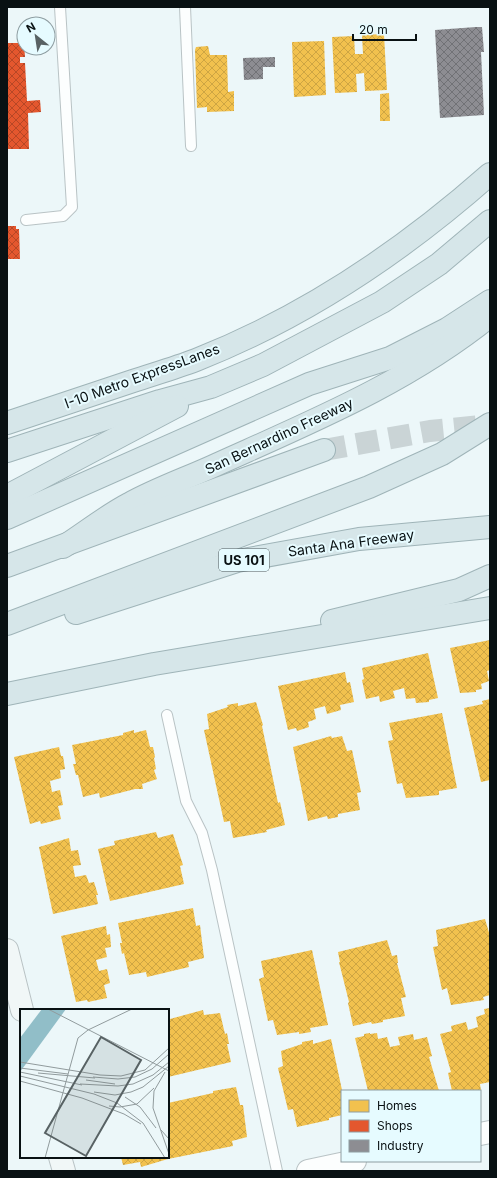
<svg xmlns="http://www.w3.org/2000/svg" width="497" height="1178" font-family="Inter,sans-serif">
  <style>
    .homes { fill: url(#homes-cross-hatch) }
    .shops { fill: url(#shops-cross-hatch) }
    .industry { fill: url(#industry-cross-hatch) }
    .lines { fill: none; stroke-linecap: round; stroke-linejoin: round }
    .motorway-tunnel { stroke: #cad4d6; stroke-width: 22; stroke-dasharray: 22 11; stroke-linecap: butt }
    .service-casing { stroke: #b9c3c5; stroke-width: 12 }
    .tertiary-casing { stroke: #b9c3c5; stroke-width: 24 }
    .secondary-casing { stroke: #b9c3c5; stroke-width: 24 }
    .motorway-casing { stroke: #9fb4b8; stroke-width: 24 }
    .service { stroke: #fcfefe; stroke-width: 10 }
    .tertiary { stroke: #fcfefe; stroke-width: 22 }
    .secondary { stroke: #f1f7f7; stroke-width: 22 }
    .motorway { stroke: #d6e6e9; stroke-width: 22 }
    .labels { text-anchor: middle; stroke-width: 4; stroke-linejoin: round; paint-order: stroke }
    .shield { fill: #e6fbff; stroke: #4b575a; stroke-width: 1 }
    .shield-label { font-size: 13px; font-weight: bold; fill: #091113 }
    .street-label { font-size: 14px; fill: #091113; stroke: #e6fbff }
    .inset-road { fill: none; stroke: #919b9d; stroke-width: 1 }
    .view { fill: #586264; fill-opacity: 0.15; stroke: #586264; stroke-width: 2 }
    .inset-edge { fill: none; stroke: #091113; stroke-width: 2 }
  </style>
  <defs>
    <pattern id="homes-cross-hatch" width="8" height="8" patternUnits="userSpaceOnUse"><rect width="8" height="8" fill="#f2c14e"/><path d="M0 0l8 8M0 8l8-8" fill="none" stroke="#cea543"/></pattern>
    <pattern id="shops-cross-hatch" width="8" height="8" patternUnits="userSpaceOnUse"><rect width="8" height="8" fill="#e4572e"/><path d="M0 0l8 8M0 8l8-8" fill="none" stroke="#b74726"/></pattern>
    <pattern id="industry-cross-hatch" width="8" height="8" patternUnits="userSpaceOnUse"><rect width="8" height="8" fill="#8d8d92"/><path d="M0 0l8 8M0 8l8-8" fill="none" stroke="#717276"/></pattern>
  </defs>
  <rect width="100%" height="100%" fill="#ecf7f9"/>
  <g class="homes">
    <path d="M384,34L387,90L365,91L364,73L356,74L357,92L335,93L332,37L354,36L355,54H363L362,35Z"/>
    <path d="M324,41L326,95L294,97L292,42Z"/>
    <path d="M208,46L210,55H227L228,92L234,91V111L207,112V107L197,108L195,50L196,47Z"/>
    <path d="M389,93L390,121H380V94Z"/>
    <path d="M490,640V670L487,671L489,681L481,684L482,689L476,690V692L460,693L450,648Z"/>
    <path d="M428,653L438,698L429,700V702L416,703L415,698L406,699L404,688L393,691L395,698L380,702L379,696L366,699L362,680L364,679L362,668Z"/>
    <path d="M345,672L347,683L350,682L354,702L340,705L341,710L327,714L325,706L314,709L316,719L308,722L309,727L297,731L296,728L288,730L278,686Z"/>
    <path d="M490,699V780L481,782L464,708L483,704L482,701Z"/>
    <path d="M256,702L263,725L262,726L278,803L280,802L285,825L266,830L267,832L233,838L230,821L224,822L204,730L209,729L207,714L228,707L227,705L238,703V706Z"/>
    <path d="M442,713L457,788L439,791V795L406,798L402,783L397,784L388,741L393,740L389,723Z"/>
    <path d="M134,730V733L146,730L150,747H153L155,757L154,758L156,769L154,770L157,779L142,784L143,789H135L100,798L99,793L83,797L78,775H76L73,764H76L72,745L123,735V733Z"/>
    <path d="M331,736L332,738L342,736L347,751L352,750L361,792L357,793L360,810L338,814V817L328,819L327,816L308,821L293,747Z"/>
    <path d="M59,747L61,756H63L65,769L60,770L61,778L50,781L52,792L60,790L63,805L58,806L61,819L41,824L40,821L30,824L14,757Z"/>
    <path d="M156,832L158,838L173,834L183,865L180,866L184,884L110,901L98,849L115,845L114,841Z"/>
    <path d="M69,838L71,851L78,850L81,865L73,866L75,877L86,875L89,883L94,882L98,895H96L98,904L53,914L39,847Z"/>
    <path d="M193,908L196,926L200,925L204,958L188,962L189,967L147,977L146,972L129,975L124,953L122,954L120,943H122L118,923Z"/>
    <path d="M485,919L490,936V995L483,997L484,1000L451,1005L447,988L442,990L433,947L438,946L436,930Z"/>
    <path d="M106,926L107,935L110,934L111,947L105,948L107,957L96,960L99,971L107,969L110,983L104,985L107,998L88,1002L87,1000L76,1002L61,936Z"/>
    <path d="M387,940L392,956L397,955L398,963H397L406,997L401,998L405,1016L383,1020V1022L372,1024L371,1022L353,1026L348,1003L349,1002L339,962H340L338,952Z"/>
    <path d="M312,950L328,1025L310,1028L311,1032L299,1034V1032L277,1035L273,1020L268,1021L259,979L264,977L261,961Z"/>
    <path d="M490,1008V1082L480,1084L481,1091H465V1090L452,1091L448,1073L451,1072L440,1034L452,1031L451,1026L466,1022L468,1030L478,1027L476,1017L485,1014L484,1009Z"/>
    <path d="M203,1010L204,1015L220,1013L225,1034L227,1033L229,1044H227L231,1062L168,1077V1017H170V1019Z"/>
    <path d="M370,1033V1034L377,1033L378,1039L387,1037L390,1047L400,1045L398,1037L413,1034L414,1040L427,1037L432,1056L429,1057L439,1091H368L355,1038L364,1036V1034Z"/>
    <path d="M331,1039L342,1090V1115L329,1118V1120L297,1127L293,1109L288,1110L278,1068L283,1066L281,1051L302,1044V1042L313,1040V1044Z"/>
    <path d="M236,1087L240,1105H243L247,1137L232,1141L233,1146L168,1159L141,1167L140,1162L123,1165L121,1157H168V1103L213,1093V1091Z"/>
  </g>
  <g class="shops">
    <path d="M7,43H24L25,57H20V63H25L27,101L40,100L41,112L28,113L29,149H7Z"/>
    <path d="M7,226H16V229H19L20,259H7Z"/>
  </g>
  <g class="industry">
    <path d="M476,27H482L484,52H481L484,115L440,118L435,30Z"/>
    <path d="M275,57V67H263V79L244,80L243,58Z"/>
  </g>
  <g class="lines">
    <path class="motorway-tunnel" d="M324,450L430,431L490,425"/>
    <g class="service-casing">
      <g id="service">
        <path d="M185,7L191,146"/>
        <path d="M26,220L63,216L72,207L60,7"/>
        <path d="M167,715L186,801L202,833L212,870L277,1171"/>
      </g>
    </g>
    <g class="tertiary-casing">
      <g id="tertiary">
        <path d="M480,1134L490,1132"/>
        <path d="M308,1171L355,1161"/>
      </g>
    </g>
    <g class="secondary-casing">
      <g id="secondary">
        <path d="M7,950L22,1010"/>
        <path d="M60,1157L64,1171"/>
      </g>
    </g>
    <g class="motorway-casing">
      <g id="motorway">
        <path d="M7,423C49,409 91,395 133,381C154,374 175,368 196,360C305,317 403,251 490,174"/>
        <path d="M7,451L160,401L211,387L263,365L382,302L439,264L490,221"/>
        <path d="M7,496L177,406"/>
        <path d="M7,518L309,384L390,358L447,329L490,301"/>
        <path d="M63,547C85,533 106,516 129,504C154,490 182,480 209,468C306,424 406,384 490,316"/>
        <path d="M7,566L324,450"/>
        <path d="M76,613L237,561L359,539L490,527"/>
        <path d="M332,621L459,590L490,576"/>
        <path d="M7,624L369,487L442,454L490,424"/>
        <path d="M7,694L154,664L490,608"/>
      </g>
    </g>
    <use href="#service" class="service"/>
    <use href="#tertiary" class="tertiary"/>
    <use href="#secondary" class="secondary"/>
    <use href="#motorway" class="motorway"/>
  </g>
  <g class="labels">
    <rect class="shield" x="219" y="549" width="50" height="22" rx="3"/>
    <g class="shield-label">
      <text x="244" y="565">US 101</text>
    </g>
    <g class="street-label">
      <text transform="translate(142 376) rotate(-20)" y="5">I-10 Metro ExpressLanes</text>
      <text transform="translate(279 436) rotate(-25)" y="5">San Bernardino Freeway</text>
      <text transform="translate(351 543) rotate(-8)" y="5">Santa Ana Freeway</text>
    </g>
  </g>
  <g transform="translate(20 1009)">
    <rect width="149" height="149" fill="#ecf7f9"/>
    <path d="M22,0H46L0,63V29Z" fill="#91bec8"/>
    <path class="inset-road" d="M28,0L149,62M0,53L80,66L101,67L125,61L149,39M0,59L48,65M0,63L62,76M145,63L134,82L133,99L149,145M18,64L75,69M0,67L74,85L97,94L123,114L145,149M73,68L98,70L115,68L132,60L149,45M66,71L95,75M0,72L62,89L104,105L121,115M60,75L98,77L113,75L133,66L149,53M74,83L95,86L111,83L123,78L149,57M105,88L120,98L136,119M89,97L100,98L117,95L134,79M141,121L149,130M25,149L58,29L68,21L112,0"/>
    <path class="view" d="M81,28L121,51L66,147L25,124Z"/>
    <rect width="149" height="149" class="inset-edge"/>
  </g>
  <rect width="497" height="1178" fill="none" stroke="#091113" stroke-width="16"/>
  <rect x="341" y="1090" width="140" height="72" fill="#e6fbff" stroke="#8e9da1"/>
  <rect x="349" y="1100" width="20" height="12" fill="#f2c14e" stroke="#8e9da1"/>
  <text x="377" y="1110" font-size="12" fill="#091113">Homes</text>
  <rect x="349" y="1120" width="20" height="12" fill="#e4572e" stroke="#8e9da1"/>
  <text x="377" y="1130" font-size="12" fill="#091113">Shops</text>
  <rect x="349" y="1140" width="20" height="12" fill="#8d8d92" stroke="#8e9da1"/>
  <text x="377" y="1150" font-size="12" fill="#091113">Industry</text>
  <g transform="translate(36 36) rotate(330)"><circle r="19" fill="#e6fbff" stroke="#8e9da1"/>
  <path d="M0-3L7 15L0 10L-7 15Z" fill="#586264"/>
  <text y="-6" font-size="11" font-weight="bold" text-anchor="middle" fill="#091113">N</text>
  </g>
  <path d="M353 34v6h63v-6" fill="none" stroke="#091113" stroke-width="2"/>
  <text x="359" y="34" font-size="12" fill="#091113" stroke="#e6fbff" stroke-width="3" paint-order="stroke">20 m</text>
</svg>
